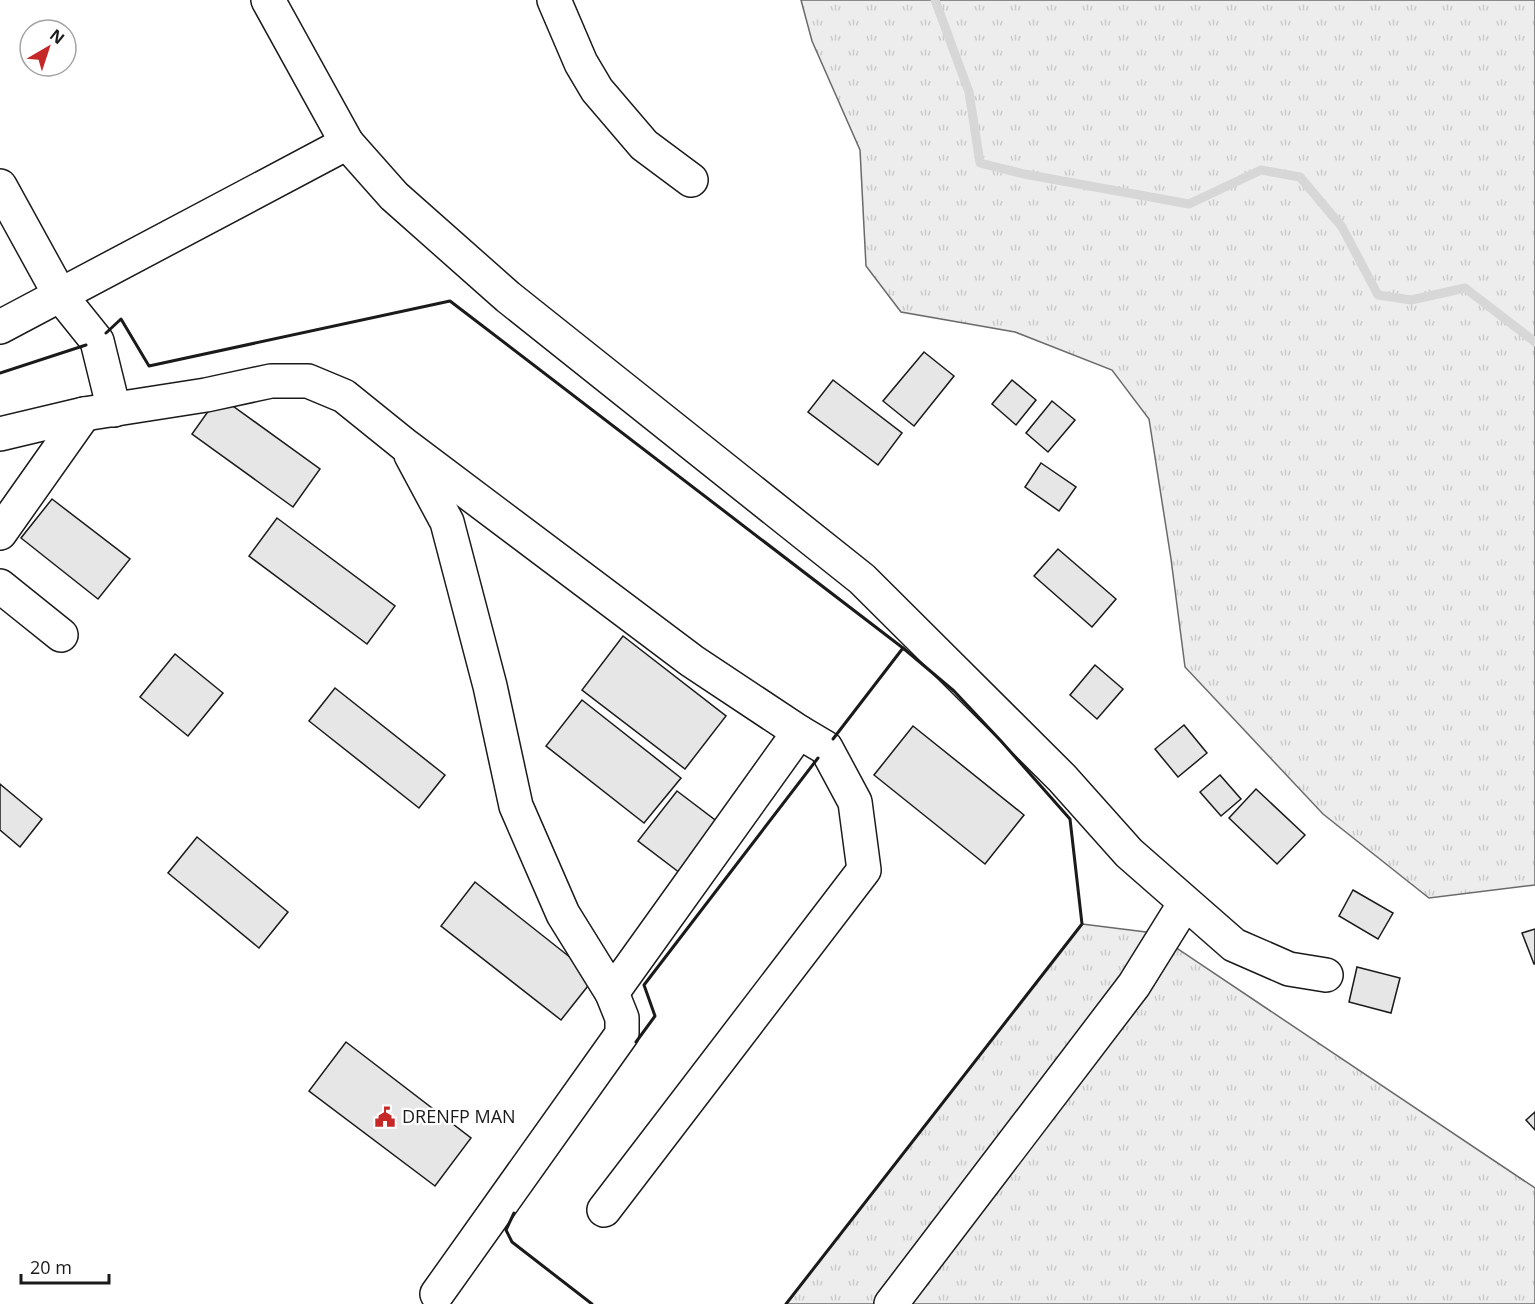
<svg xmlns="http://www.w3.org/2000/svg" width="1535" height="1304" font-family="'Open Sans',sans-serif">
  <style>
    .grass { fill: url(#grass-tufts); stroke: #6a6a6a; stroke-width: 1.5 }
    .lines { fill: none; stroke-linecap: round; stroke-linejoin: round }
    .stream { stroke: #d7d7d7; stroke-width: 9 }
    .building { fill: #e6e6e6; stroke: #1a1a1a; stroke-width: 1.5 }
    .minor-casing { stroke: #1a1a1a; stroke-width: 36 }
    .minor { stroke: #fff; stroke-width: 33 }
    .wall { stroke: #1a1a1a; stroke-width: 3 }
    .labels { text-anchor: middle; stroke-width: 4.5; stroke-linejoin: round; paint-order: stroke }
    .poi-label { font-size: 18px; fill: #1a1a1a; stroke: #fff; text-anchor: start }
  </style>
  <defs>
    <pattern id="grass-tufts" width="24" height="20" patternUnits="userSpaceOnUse" patternTransform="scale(1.5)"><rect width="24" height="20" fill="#ededed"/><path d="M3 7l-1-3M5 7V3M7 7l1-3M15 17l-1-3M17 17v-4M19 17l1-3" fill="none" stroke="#cbcbcb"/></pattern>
  </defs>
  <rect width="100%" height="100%" fill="#fff"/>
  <g class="grass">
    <path d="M801,0H1535V885L1429,898L1323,814L1185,667L1171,559L1149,419L1112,370L1015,332L901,312L866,266L860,150L812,41Z"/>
    <path d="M1082,924L1154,933L1535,1188V1304H786Z"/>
  </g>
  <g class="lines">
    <path class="stream" d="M935,0L969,92L980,163L1024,174L1189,204L1261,170L1300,177L1342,227L1378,295L1411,300L1465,288L1535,342"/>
  </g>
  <g class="building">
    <path d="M924,352L954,376L914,426L883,401Z"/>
    <path d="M833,380L902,433L878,465L808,412Z"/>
    <path d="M1012,380L1036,400L1016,425L992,404Z"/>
    <path d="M219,396L320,469L293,507L192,434Z"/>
    <path d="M1052,401L1075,420L1048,452L1026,433Z"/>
    <path d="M1041,463L1076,487L1059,511L1025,487Z"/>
    <path d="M52,499L130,559L98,599L21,538Z"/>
    <path d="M277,518L395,606L367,644L249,556Z"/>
    <path d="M1058,549L1116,599L1092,627L1034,576Z"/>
    <path d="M623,636L726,716L685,769L582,690Z"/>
    <path d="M175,654L223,693L188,736L140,697Z"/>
    <path d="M1095,665L1123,689L1097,719L1070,695Z"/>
    <path d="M335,688L445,775L419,808L309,721Z"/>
    <path d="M582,700L681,778L644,823L546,746Z"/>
    <path d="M1184,725L1207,753L1178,777L1155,749Z"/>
    <path d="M913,726L1024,815L985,864L874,775Z"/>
    <path d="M1220,775L1241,799L1221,816L1200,792Z"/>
    <path d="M0,784L42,819L20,847L0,830Z"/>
    <path d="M1256,789L1305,835L1277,864L1229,818Z"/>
    <path d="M677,791L723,826L684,876L638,841Z"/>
    <path d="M197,837L288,912L259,948L168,873Z"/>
    <path d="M475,882L595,977L561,1020L441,926Z"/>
    <path d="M1353,890L1393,913L1378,939L1339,916Z"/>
    <path d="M1535,929V964H1534L1522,933Z"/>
    <path d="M1357,967L1400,978L1391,1013L1349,1002Z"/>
    <path d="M346,1042L471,1138L435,1186L309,1091Z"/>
    <path d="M1535,1112V1130L1526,1120Z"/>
  </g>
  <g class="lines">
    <g class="minor-casing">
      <g id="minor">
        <path d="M268,0L347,143L394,196L508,297L862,579L1062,778L1129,853L1234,945L1289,969L1326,975"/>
        <path d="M554,0L581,63L597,90L644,145L691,180"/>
        <path d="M0,186L60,295L97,341L114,410"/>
        <path d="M0,327L347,143"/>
        <path d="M0,434L84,414L206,395L271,381H308L344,396L406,446L692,661L799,732L826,748L855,802L864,870L604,1210"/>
        <path d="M411,455L447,522L490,686L516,806L563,914L612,993L622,1018V1034L437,1294"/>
        <path d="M0,533L84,414"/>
        <path d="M0,586L61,635"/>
        <path d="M612,993L799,732"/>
        <path d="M891,1304L1134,985L1185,903"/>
      </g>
    </g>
    <use href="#minor" class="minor"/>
    <g class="wall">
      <path d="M106,333L121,319L149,366L450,301L903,648L954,691L1001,741L1070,819L1082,924L786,1304"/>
      <path d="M0,373L86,345"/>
      <path d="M833,739L903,648L904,649"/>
      <path d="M636,1042L655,1016L644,985L818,758"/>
      <path d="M514,1213L506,1230L512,1242L592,1304"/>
    </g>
  </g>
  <defs>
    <g id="civic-bare" transform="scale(1.62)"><path d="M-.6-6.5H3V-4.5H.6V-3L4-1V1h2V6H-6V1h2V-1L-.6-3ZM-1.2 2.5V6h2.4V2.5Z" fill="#c62828" stroke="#fff" stroke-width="2.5" paint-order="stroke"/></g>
  </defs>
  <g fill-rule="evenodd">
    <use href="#civic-bare" x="385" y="1117"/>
  </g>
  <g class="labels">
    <g class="poi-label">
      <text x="402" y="1123">DRENFP MAN</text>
    </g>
  </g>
  <g transform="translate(48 48) rotate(39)"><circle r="28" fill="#ffffff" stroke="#a3a3a3" stroke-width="1.5"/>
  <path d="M0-4.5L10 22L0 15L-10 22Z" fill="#c62828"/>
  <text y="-9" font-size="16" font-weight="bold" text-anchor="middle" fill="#1a1a1a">N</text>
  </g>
  <path d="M21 1274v9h88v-9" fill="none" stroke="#1a1a1a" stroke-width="3"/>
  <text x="30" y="1274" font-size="18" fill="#1a1a1a" stroke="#ffffff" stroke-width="4.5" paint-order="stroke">20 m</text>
</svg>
